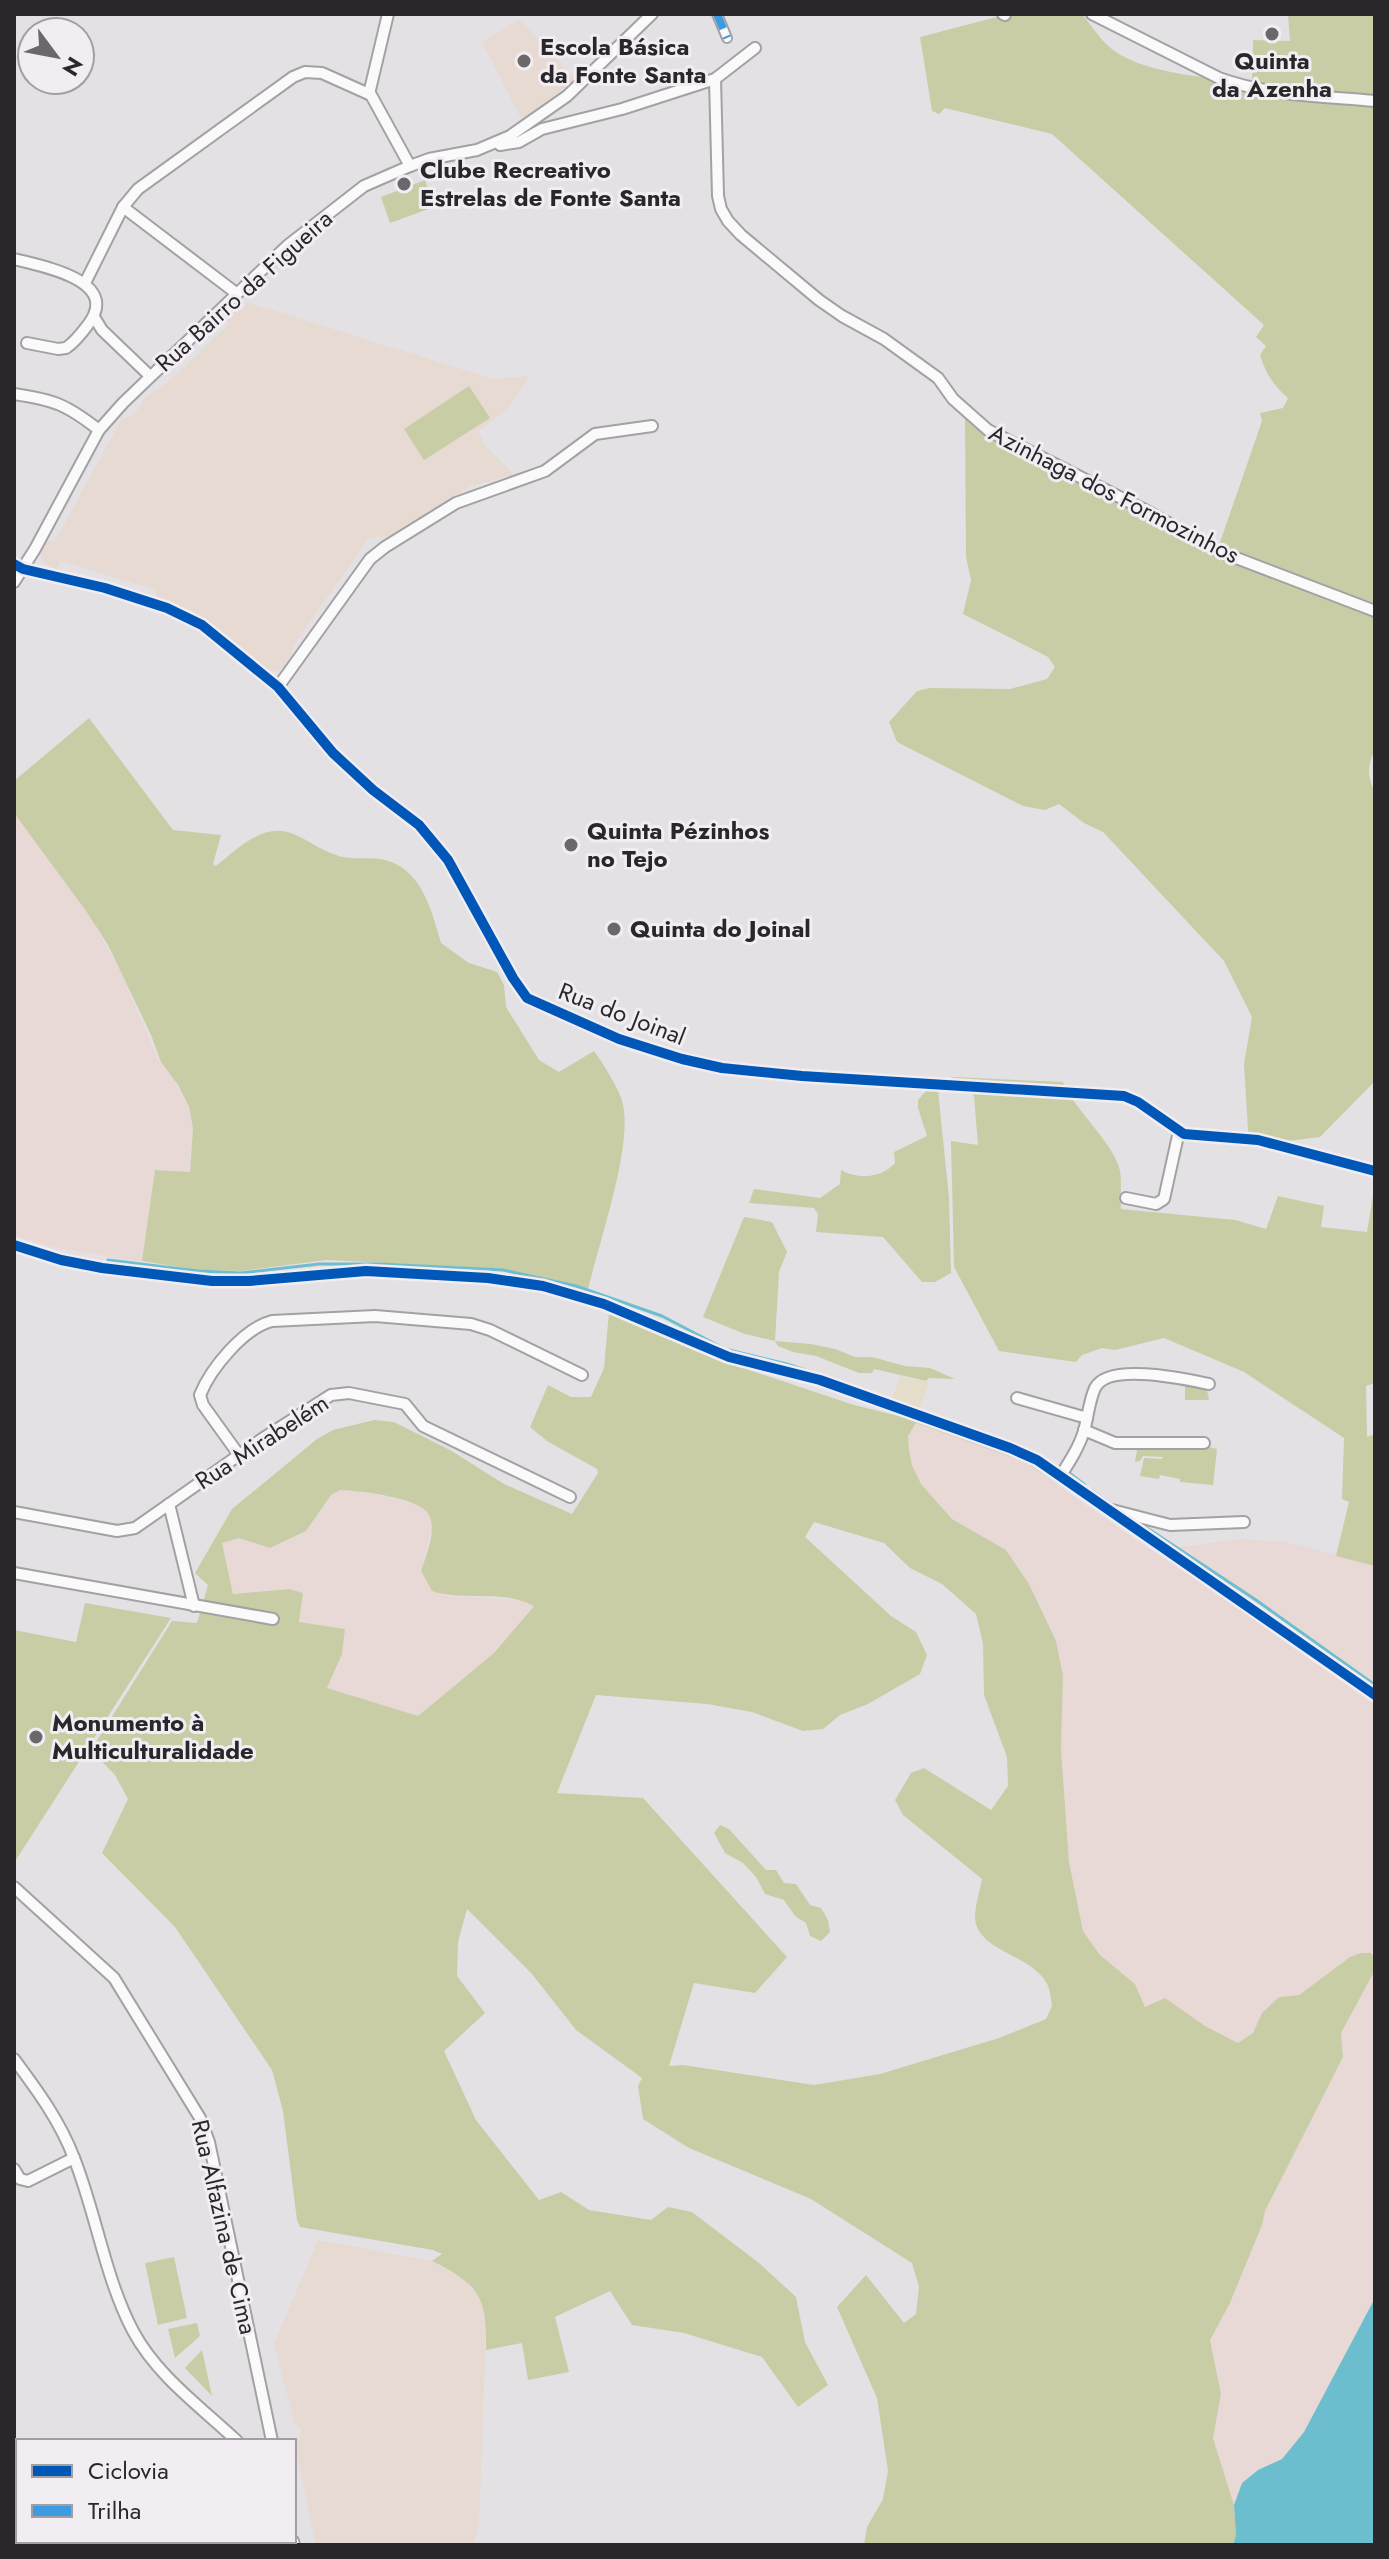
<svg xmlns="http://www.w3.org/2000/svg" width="1389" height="2559" font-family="Jost,sans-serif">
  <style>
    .industrial { fill: #e8d9d7 }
    .education { fill: #e6dad2 }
    .green { fill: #c8cda6; fill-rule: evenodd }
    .sand { fill: #e3ddca }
    .water { fill: #6cbece }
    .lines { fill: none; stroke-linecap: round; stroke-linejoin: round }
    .stream { stroke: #6cbece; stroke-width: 3 }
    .pedestrian-casing { stroke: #a3a1a3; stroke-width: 12 }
    .minor-casing { stroke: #a3a1a3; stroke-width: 14 }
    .pedestrian { stroke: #fbfafb; stroke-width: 8 }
    .minor { stroke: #fbfafb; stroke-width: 10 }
    .quiet { stroke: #3d9ce1; stroke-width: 8; stroke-dasharray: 16 8; stroke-linecap: butt }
    .cycleway-casing { stroke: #f2edf3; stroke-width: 15 }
    .cycleway { stroke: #0057b8; stroke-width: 10 }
    .poi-dot { fill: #6a686a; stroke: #f2edf3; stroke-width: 3 }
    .labels { text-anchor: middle; stroke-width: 6; stroke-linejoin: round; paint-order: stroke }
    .poi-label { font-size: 24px; font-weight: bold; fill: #292729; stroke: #f2edf3; text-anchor: start }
    .street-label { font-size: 24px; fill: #292729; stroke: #f2edf3 }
  </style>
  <rect width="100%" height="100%" fill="#e4e1e4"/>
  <g class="industrial">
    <path d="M14,813L90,917L120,970L157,1057L174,1080L192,1115L193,1128L189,1174L159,1171L141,1262L50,1247L14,1235Z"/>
    <path d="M916,1423L1025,1462L1140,1543L1252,1616L1375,1702V1958L1371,1953H1362L1350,1957L1298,1995L1279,1997L1262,2013L1253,2033L1238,2043L1205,2026L1145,2007L1135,1984L1100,1955L1083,1931L1069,1862L1061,1749L1063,1675L1056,1641L1029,1584L1006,1550L952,1519L921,1484L912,1465L909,1450L908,1436Z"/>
    <path d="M340,1490L376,1494L422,1506L430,1516L432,1527L421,1571L432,1591L447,1596L522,1600L534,1605L494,1653L418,1717L327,1688L342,1654L345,1629L299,1622L303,1593L289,1589L233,1594L222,1543L239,1538L271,1548L306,1531L331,1495Z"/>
    <path d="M1240,1539L1286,1542L1375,1565V1686L1291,1625L1182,1554L1181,1547Z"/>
    <path d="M1375,1970V2298L1304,2432L1282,2459L1258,2470L1242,2483L1234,2505L1213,2438L1221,2394L1210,2340L1230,2303L1262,2225L1265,2211L1343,2057L1341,2033Z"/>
  </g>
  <g class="education">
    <path d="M520,19L575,80L522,120L482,42Z"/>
    <path d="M247,302L493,379L530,376L508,408L478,432L483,438L481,441L514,475L471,486L392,536L369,538L293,646L291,659L283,668L273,671L262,667L192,611L160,601L153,589L60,561L57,570L42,561L40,553L45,542L55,541L121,420L135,414L146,396L163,387L229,324L224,318L234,308L243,310Z"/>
    <path d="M318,2240L431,2261L462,2277L483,2301L486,2330L479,2527L473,2545H316L295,2446L302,2430L295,2424L274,2344Z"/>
  </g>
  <g class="green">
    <path d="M1008,14H1082C1092,26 1103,44 1116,52C1149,74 1212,79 1252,81L1253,40L1290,41L1288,14H1375V750C1367,765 1367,777 1375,792V1081L1320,1137L1249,1146L1244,1064L1252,1017L1224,961L1103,832L1084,823L1059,804L1045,810L1023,806L897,742L889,722L917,691L929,688L1010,689L1047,679L1055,667L1048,657L963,614L971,580L966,557L965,420L971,418L1217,551L1262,421L1260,413L1283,408L1288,398C1273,385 1266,374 1260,355L1266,346L1256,337L1264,325L1052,134L945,108L939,114L932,111L920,37Z"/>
    <path d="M425,180L434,207L390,223L381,197Z"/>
    <path d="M469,386L490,418L424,460L404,429Z"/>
    <path d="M89,718L173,830L221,835L213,864L216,866C237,849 262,823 291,833C307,839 320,850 336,855C351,861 369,856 385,860C422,869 432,912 441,943L469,963L497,972L504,985L506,1007L539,1060L559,1072L594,1051C602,1062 621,1091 623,1105C633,1151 595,1252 585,1303L529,1275L504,1269L327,1260L241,1271L197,1270L142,1261L155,1170L190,1172L193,1128L189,1107L178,1085L161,1062L151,1035L108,945L86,911L14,813V781Z"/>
    <path d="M952,1077L1063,1082C1075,1111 1115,1144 1120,1171C1122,1183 1120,1197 1121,1209L1235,1220L1266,1229L1278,1196L1324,1206L1321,1227L1367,1232L1375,1184V1383L1366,1386L1367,1437L1375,1434V1566L1336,1556L1349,1502L1342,1499L1344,1438L1244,1372L1164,1338L1115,1350L1102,1348L1082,1355L1076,1362L999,1351L954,1267L951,1141L978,1145L974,1096Z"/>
    <path d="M928,1089L938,1090L949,1198L951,1273L935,1282H922L883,1237L816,1232L818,1214L814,1208L749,1203L754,1189L820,1198L840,1184L841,1170C858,1180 882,1178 895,1163L894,1152L927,1136L918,1108V1100Z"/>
    <path d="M744,1217L772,1222L787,1252L779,1272L775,1341L811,1344L835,1349L855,1357H872L905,1366L930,1368L955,1379L929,1378L926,1381L874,1369L872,1373H859L816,1356L793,1352L778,1346L775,1341L745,1334L703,1317Z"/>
    <path d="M609,1312L713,1358L854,1405L919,1421L1026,1461L1066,1486L1064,1488L1025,1462L916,1423L908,1436L909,1450L912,1465L921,1484L952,1519L1006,1550L1029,1584L1056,1641L1063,1675L1061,1749L1069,1862L1083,1931L1100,1955L1135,1984L1145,2007L1165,1998L1205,2026L1238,2043L1253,2033L1262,2013L1279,1997L1299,1995L1350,1957L1361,1953H1371L1375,1958V1970L1341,2033L1343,2057L1265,2211L1262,2225L1230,2303L1210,2340L1221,2394L1213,2438L1234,2505L1236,2535L1233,2545H864L867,2527L883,2499L888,2471L877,2398L837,2307L866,2275L904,2323L916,2314L919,2287L912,2263L811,2199L689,2148L643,2119L638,2086L642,2078L576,2030L532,1974L467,1909L458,1942L457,1976L485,2013L444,2051L476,2120L539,2200L561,2192L589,2210L651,2220L668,2207L692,2212L759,2263L796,2297L805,2342L828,2385L798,2407L762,2357L684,2333L632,2325L610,2291L555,2317L569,2372L528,2380L522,2343L486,2350C487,2297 480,2285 432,2261L442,2254L433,2250L300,2227L297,2220L283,2111L272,2070L175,1927L102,1853L128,1799L115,1775L91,1750L172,1621L197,1623L208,1585L195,1573L232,1509L317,1439L333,1430L374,1420L394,1422L450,1450L504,1484L572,1514L598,1473L597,1469L547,1441L530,1427L548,1385L571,1397H591L604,1368ZM340,1490C359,1491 420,1497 429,1515C437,1531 426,1555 421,1571L432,1591C464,1602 505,1589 534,1606L494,1653L418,1716L327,1688L342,1654L345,1629L299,1622L303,1593L289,1589L233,1594L222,1543L239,1538L270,1548L306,1531L331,1495ZM814,1522L884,1543L910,1568L942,1584L976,1614L983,1644L984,1695L1007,1757L1008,1786L991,1810L924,1768L911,1773L895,1800L903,1815L982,1879C980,1891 975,1905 975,1917C976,1951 1030,1954 1046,1982C1050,1988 1051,1999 1052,2006L1046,2019L999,2038L880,2074L814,2085L683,2065L669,2066L694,1983L755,1993L787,1957L643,1798L557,1793L596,1695L707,1704L752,1712L803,1731L823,1729L840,1715L868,1704L920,1674L927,1655L916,1632L891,1616L805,1537Z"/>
    <path d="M1185,1383L1207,1390L1209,1400H1185Z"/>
    <path d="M1138,1445L1204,1446L1217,1449L1213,1485L1180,1482V1479L1160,1475L1159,1479L1140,1476L1144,1458L1162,1459L1163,1457L1143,1456L1140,1461L1135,1462Z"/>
    <path d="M85,1603L171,1618L14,1863V1630L76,1642Z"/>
    <path d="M720,1825L729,1829L766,1870H776L784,1883L796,1884L810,1905L821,1908L828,1920L830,1932L821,1941L810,1936L806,1923L795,1916L784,1900L765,1894L756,1877L743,1863L725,1853L714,1833Z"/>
    <path d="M174,2257L187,2318L158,2325L145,2263Z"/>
    <path d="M197,2323L200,2336L175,2358L168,2329Z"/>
    <path d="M202,2350L212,2396L185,2368Z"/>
    <path d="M14,2527L18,2529V2541H87L94,2545H14Z"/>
  </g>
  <path class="sand" d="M900,1377L929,1382L920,1408L892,1398Z"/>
  <path class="water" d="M1375,2298V2545H1233L1236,2535L1234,2505L1242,2483L1258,2470L1282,2459L1304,2432Z"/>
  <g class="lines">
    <g class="stream">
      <path d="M108,1260L198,1271L241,1273L319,1264H380L503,1270L576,1286L662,1316L725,1349L787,1364L820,1375"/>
      <path d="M831,1379L919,1410"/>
      <path d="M1068,1472L1085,1485"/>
      <path d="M1091,1490L1112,1505"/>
      <path d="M1135,1520L1256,1600L1375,1685"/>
    </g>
    <g class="pedestrian-casing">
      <path id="pedestrian" d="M717,14L727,38"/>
    </g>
    <g class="minor-casing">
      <g id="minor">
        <path d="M1003,14L1005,15"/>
        <path d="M1092,14L1219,78C1269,96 1322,96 1375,101"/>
        <path d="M715,79L718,196L721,209L728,221L741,235L819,300L842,316L884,339L938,378L953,399L988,430L1147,511L1218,551L1375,611"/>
        <path d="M369,94L388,14"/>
        <path d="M500,145L519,142L542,129L622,109L715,79L755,48"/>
        <path d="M123,207L236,293"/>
        <path d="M14,259C45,267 123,281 87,326C81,334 75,342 66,348L58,349L27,343"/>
        <path d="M85,283L123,207L138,189L293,77L305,72L322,73L371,95L410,166"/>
        <path d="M94,317L102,330L150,376"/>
        <path d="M14,394C55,400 67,405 99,430"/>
        <path d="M14,564L23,569L105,588L167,608L202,625L278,687L333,753L373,790L419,825L448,860L513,978L527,998L619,1039L682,1059L722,1068L802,1076L1124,1096L1138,1102L1184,1134L1258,1140L1375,1171"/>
        <path d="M14,582L35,549L99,430L123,403L287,246L364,186L410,166L429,159L477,150L510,136L567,96L652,14"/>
        <path d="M278,687L370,559L385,547L456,503L545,471L595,434L652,426"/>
        <path d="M1126,1198L1156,1204L1164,1199L1179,1131"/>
        <path d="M14,1245L61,1260L102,1268L212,1281H249L366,1271L488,1278L543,1286L604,1304L729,1357L820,1380L1010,1448L1037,1460L1375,1695"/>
        <path d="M1017,1398L1087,1418"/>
        <path d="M1084,1430L1115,1443H1204"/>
        <path d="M239,1455L203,1405L200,1395C211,1368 244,1328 272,1321L375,1316L471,1324L490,1330L582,1375"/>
        <path d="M1061,1475C1070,1461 1079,1447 1084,1431C1088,1417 1089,1401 1095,1388C1108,1362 1185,1379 1209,1384"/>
        <path d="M169,1504L194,1606"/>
        <path d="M1112,1510L1170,1525L1244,1522"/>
        <path d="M14,1512L117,1531L135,1528L262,1439L331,1395L349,1393L405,1404L423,1426L570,1497"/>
        <path d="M14,1573L273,1619"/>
        <path d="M14,1887L114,1978L200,2118L209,2142L272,2441"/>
        <path d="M14,2059C37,2090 60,2121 74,2158C96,2213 105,2278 133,2331C157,2376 201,2407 237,2441"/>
        <path d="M14,2169L20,2179L28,2181L74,2158"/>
        <path d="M14,2510L18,2513"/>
        <path d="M109,2541L113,2545"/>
        <path d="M293,2541L294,2545"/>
      </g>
    </g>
    <use href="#pedestrian" class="pedestrian"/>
    <use href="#minor" class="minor"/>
    <path class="quiet" d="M717,14L727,38"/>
    <g class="cycleway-casing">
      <g id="cycleway">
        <path d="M14,564L23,569L105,588L167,608L202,625L278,687L333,753L373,790L419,825L448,860L513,978L527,998L619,1039L682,1059L722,1068L802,1076L1124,1096L1138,1102L1184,1134L1258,1140L1375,1171"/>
        <path d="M14,1245L61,1260L102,1268L212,1281H249L366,1271L488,1278L543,1286L604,1304L729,1357L820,1380L1010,1448L1037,1460L1375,1695"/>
      </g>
    </g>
    <use href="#cycleway" class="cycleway"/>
  </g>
  <g class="poi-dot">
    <circle cx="1272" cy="34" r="8"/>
    <circle cx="524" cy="61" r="8"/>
    <circle cx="404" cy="184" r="8"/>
    <circle cx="571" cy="845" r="8"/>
    <circle cx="614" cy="929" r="8"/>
    <circle cx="36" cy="1737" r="8"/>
  </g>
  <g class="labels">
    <g class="poi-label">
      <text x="540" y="55">Escola Básica<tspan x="540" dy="28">da Fonte Santa</tspan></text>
      <text x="1272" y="69" text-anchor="middle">Quinta<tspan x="1272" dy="28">da Azenha</tspan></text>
      <text x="420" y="178">Clube Recreativo<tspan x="420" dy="28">Estrelas de Fonte Santa</tspan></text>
      <text x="587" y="839">Quinta Pézinhos<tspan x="587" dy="28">no Tejo</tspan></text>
      <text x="630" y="937">Quinta do Joinal</text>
      <text x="52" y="1731">Monumento à<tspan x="52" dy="28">Multiculturalidade</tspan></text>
    </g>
    <g class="street-label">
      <text transform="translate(244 291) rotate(-42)" y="8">Rua Bairro da Figueira</text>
      <text transform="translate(1114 494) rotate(27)" y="8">Azinhaga dos Formozinhos</text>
      <text transform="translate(622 1014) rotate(21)" y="8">Rua do Joinal</text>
      <text transform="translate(262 1442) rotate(-33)" y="8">Rua Mirabelém</text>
      <text transform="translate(224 2227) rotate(77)" y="8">Rua Alfazina de Cima</text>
    </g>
  </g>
  <rect width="1389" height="2559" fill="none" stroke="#292729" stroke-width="32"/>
  <rect x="16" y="2439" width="280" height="104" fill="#f2edf3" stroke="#a29ea2" stroke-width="2"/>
  <rect x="32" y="2465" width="40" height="12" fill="#0057b8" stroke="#a29ea2" stroke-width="2"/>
  <text x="88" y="2479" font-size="24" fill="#292729">Ciclovia</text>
  <rect x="32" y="2505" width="40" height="12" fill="#3d9ce1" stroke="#a29ea2" stroke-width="2"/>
  <text x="88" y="2519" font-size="24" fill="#292729">Trilha</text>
  <g transform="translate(56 56) rotate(122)"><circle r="38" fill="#f2edf3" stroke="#a29ea2" stroke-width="2"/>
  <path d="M0-6L14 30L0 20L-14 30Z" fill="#6a686a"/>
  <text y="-12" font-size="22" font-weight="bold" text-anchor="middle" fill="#292729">N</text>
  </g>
</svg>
